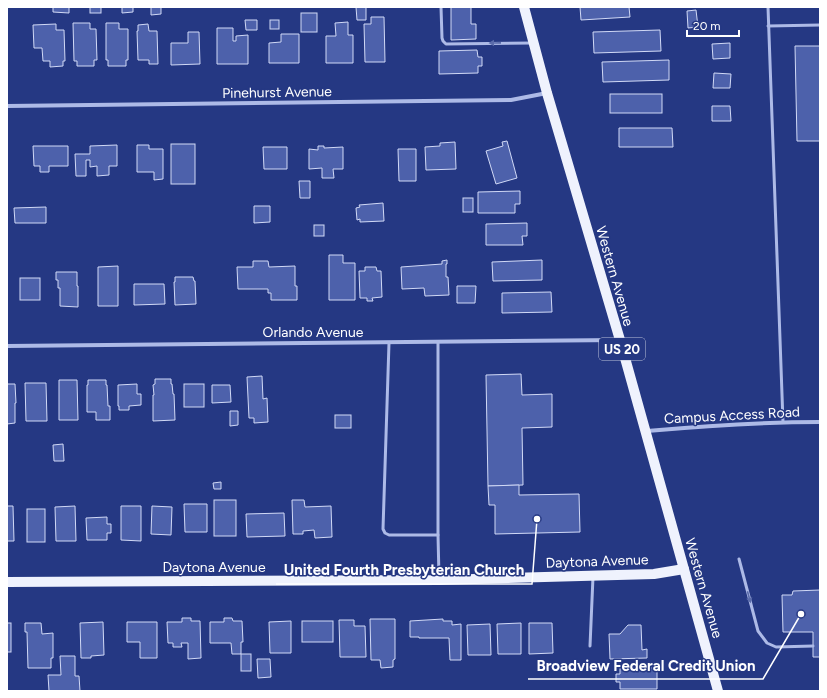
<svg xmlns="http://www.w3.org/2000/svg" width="827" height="698" font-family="Figtree,sans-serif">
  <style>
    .building { fill: #4d61ab; stroke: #d1d9f6 }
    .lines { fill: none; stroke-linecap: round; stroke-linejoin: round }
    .lane { stroke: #adbae7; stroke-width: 3 }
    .street { stroke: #adbae7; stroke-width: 4 }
    .primary { stroke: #eff2fd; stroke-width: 10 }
    .oneway { fill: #5b6cab }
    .labels { text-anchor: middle; stroke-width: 3; stroke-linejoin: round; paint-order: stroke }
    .shield { fill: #253883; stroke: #bec3da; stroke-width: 1 }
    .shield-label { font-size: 13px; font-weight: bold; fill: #fff }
    .street-label { font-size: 14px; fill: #fff; stroke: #253883 }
    .leader { fill: none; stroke: #fff; stroke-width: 1.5 }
    .callout-dot { fill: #fff; stroke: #253883; stroke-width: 1.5 }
    .callout-label { font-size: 15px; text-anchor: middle; font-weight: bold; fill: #fff; stroke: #253883; stroke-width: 3; stroke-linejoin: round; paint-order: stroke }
  </style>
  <rect width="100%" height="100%" fill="#253883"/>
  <g class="building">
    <path d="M53,7H69V13L53,12Z"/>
    <rect x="90" y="7" width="11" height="6"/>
    <path d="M122,7H133V12L122,13Z"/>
    <path d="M151,7H161V14L151,15Z"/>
    <path d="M356,7H366V20H357Z"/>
    <path d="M451,7H471V24H476V39L451,40Z"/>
    <path d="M580,7H629L630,17L581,20Z"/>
    <path d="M696,10L698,27L688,28L687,11Z"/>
    <rect x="301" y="13" width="16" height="19"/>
    <path d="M371,17H384L385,62H365L364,24H371Z"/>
    <path d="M245,20H257V30H246Z"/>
    <rect x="270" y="20" width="9" height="9"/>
    <path d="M348,22V35H353V63H326V36H336L335,23Z"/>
    <path d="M73,23H90V29H96L97,60H94V66H77V61H74Z"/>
    <path d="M106,23H119V29H128V60H126V66H108V60H106Z"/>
    <path d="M56,24V30H64L65,61H63V66L50,67V61H43L42,48H34L33,25Z"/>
    <path d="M148,24L149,31H157L158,64H149V60H138L137,31H138V25Z"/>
    <path d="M217,28H233V41H236V36L248,35V64H217Z"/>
    <path d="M660,30L661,51L594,53L593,32Z"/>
    <path d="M188,32H199L200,64L171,65V43H188Z"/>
    <path d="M281,34H299V63H269V43L281,42Z"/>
    <path d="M730,43V58L713,59L712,44Z"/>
    <path d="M795,46H820V141H797Z"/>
    <path d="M477,50L478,57H482V66H478V73L439,74V51Z"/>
    <path d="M669,60V80L603,82L602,62Z"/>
    <path d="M714,73L731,74L730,88H713Z"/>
    <rect x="610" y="94" width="52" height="19"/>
    <path d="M712,106H730L731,121H712Z"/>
    <path d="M619,128H672L673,147H619Z"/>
    <path d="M507,141L517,178L496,184L486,151L503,146L502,142Z"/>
    <path d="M455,142L456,169L426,170L425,147L440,146V143Z"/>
    <rect x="171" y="144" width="24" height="40"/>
    <path d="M117,145V166H109V175L97,176V166L90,167V160H86V176H76L75,154H90V146Z"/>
    <path d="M137,145H149V149H163V179L154,180V172H137Z"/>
    <path d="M33,146H68V166H49V172H40V166H34Z"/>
    <path d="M318,146H324V148L343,147V169H333L334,178H322V168L309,169V149L318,150Z"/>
    <path d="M263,147H287V169H264Z"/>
    <path d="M398,149H416V181H399Z"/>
    <path d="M299,181H310V198H300Z"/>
    <path d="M520,191V204H515V213H478V192Z"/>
    <rect x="463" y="198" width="10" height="14"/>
    <path d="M383,203L384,221L360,222V219L357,220L356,208L360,207L359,205Z"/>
    <path d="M254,206H270V222L254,223Z"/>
    <path d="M46,207V223H15L14,208Z"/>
    <path d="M527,223V236H522L523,245H486V224Z"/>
    <rect x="314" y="225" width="10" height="11"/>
    <path d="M329,255H343V263H355V300H329Z"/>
    <path d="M447,260V264H446V277H448L449,295L425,296L424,288L402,289L401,267L442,264V261Z"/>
    <path d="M542,260V280L493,281L492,262Z"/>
    <path d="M253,261H268L269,267L295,266V286H297V300H271V293H268V289H238L237,267H253Z"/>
    <path d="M118,266V306H98V267Z"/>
    <path d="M365,267H376L377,271H381L382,297L372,298L373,301H367V298H360L359,271H365Z"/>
    <path d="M56,272H77V286H78V307L60,306V288H58V280H56Z"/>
    <path d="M175,277H193L194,281H195L196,304L175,305L174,282H175Z"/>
    <rect x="20" y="278" width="20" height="22"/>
    <path d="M134,284H164L165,304L134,305Z"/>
    <path d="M457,286H476L475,303H457Z"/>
    <path d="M551,292L552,312L502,313V293Z"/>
    <path d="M521,374L522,395L552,394V427L522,428L523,485L488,486L486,375Z"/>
    <path d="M262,376L263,399L267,398L268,422L254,423V418H249L247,377Z"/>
    <path d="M155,379H171V384H172L173,394H174L175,420L153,421V395H154L153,385L155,384Z"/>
    <path d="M59,380H77L78,420H59Z"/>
    <path d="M88,380H106V385H107L108,406H110V420H96V412H87V385H88Z"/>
    <path d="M25,383H46L47,421H26Z"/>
    <path d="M7,384H15L16,403H15V423L7,424Z"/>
    <path d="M137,384V394H141V405L129,406V410H119V406H118V385Z"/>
    <rect x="184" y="384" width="20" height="23"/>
    <path d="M212,385H230L231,402L212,403Z"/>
    <path d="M230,411H238V425L230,426Z"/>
    <rect x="335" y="415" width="16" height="13"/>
    <path d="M63,444L64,461H54L53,445Z"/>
    <path d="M221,482V489H214L213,483Z"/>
    <path d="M519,485V495L579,494L580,532L495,534V505H489L488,486Z"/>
    <rect x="214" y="500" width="22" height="36"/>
    <path d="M292,500H304L305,507L331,506L332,537L315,538L314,530L303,531V534H293Z"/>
    <path d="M184,504H207V532H185Z"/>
    <path d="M7,506H13L14,541H7Z"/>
    <path d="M75,506L76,541H56L55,507Z"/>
    <path d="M121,506H141V541L121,540Z"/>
    <path d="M152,506L172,507L171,535L151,534Z"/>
    <rect x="27" y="509" width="18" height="33"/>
    <path d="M284,513L285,536L247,537L246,514Z"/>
    <path d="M107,517V524H111V533H107V540H87L86,518Z"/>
    <path d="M820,590V657H813V632H783L782,595H792L793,591Z"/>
    <path d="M182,618H191V621H200L201,658L188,659V643H181L182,647H173V643H168L167,622H182Z"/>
    <path d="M224,618H232L233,621H242L243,642H241V654H232L231,643H210V622H224Z"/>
    <path d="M370,619H395V659L393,660V667L381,668L380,660H371Z"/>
    <path d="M443,619V621H452V625L461,624V660H450L449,638H419V637H410V621Z"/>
    <path d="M339,620H354V626H365L366,657H340Z"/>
    <path d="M291,621V653H270L269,622Z"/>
    <rect x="302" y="621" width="31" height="21"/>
    <path d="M103,622L104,655L91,656V658H81L80,623Z"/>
    <path d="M127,622H157V658H140V642H127Z"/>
    <rect x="7" y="623" width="4" height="29"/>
    <path d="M25,623H41L42,634L53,633V658H51V668H28L27,632H25Z"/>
    <path d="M521,623V654H498L497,624Z"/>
    <path d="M529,623H552L553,653L529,654Z"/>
    <path d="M490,624L491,655H468L467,625Z"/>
    <path d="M628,625H641L642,650L647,649V658L610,659L609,634H620Z"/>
    <rect x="241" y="654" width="10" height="17"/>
    <path d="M60,656H75V676H79L80,691H49L48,675H61Z"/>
    <path d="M257,659H270L271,677L258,678Z"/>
    <path d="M620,668H657V689H620V682H616V674H620Z"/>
  </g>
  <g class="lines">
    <g class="lane">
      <path d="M441,7L442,38L443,41L446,44L532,43"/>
      <path d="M768,7L783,422"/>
      <path d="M768,26L820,25"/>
      <path d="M389,343L383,529L385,533L389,535H438V342"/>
      <path d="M438,535L439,577"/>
      <path d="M739,559L758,631L767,643L776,647L813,646"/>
      <path d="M590,646L593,577"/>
    </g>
    <g class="street">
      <path d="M7,106L511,100L547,93"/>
      <path d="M7,346L619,340"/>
      <path d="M647,431C704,426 762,422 820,422"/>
    </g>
    <g class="primary">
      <path d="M524,7L547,93L620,340L718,691"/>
      <path d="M7,582L439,580L654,574L684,569"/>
    </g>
  </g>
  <defs><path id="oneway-solid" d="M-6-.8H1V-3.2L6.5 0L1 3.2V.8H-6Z"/></defs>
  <g class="oneway">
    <use href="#oneway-solid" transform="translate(495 43) rotate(179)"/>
    <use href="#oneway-solid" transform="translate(749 597) rotate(75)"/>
  </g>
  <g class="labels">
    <rect class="shield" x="599" y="338" width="46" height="22" rx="3"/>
    <g class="shield-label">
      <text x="622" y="354">US 20</text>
    </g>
    <g class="street-label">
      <text transform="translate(277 92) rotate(-1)" y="5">Pinehurst Avenue</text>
      <text transform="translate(615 276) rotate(74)" y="5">Western Avenue</text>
      <text x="313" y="337">Orlando Avenue</text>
      <text transform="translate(732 415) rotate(-3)" y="5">Campus Access Road</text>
      <text transform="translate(597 561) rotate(-2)" y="5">Daytona Avenue</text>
      <text x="214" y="572">Daytona Avenue</text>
      <text transform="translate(704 588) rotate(74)" y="5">Western Avenue</text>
    </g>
  </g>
  <path class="leader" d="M537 519L532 584H276M801 614L763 679H528"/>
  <g class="callout-dot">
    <circle cx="537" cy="519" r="4"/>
    <circle cx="801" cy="614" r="4"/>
  </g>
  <g class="callout-label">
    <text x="404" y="575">United Fourth Presbyterian Church</text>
    <text x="646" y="671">Broadview Federal Credit Union</text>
  </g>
  <rect width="827" height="698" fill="none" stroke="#ffffff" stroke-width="16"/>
  <path d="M687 30v6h52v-6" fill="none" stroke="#ffffff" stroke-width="2"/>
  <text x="693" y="30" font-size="12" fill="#ffffff" stroke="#253883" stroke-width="3" paint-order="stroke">20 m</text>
</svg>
